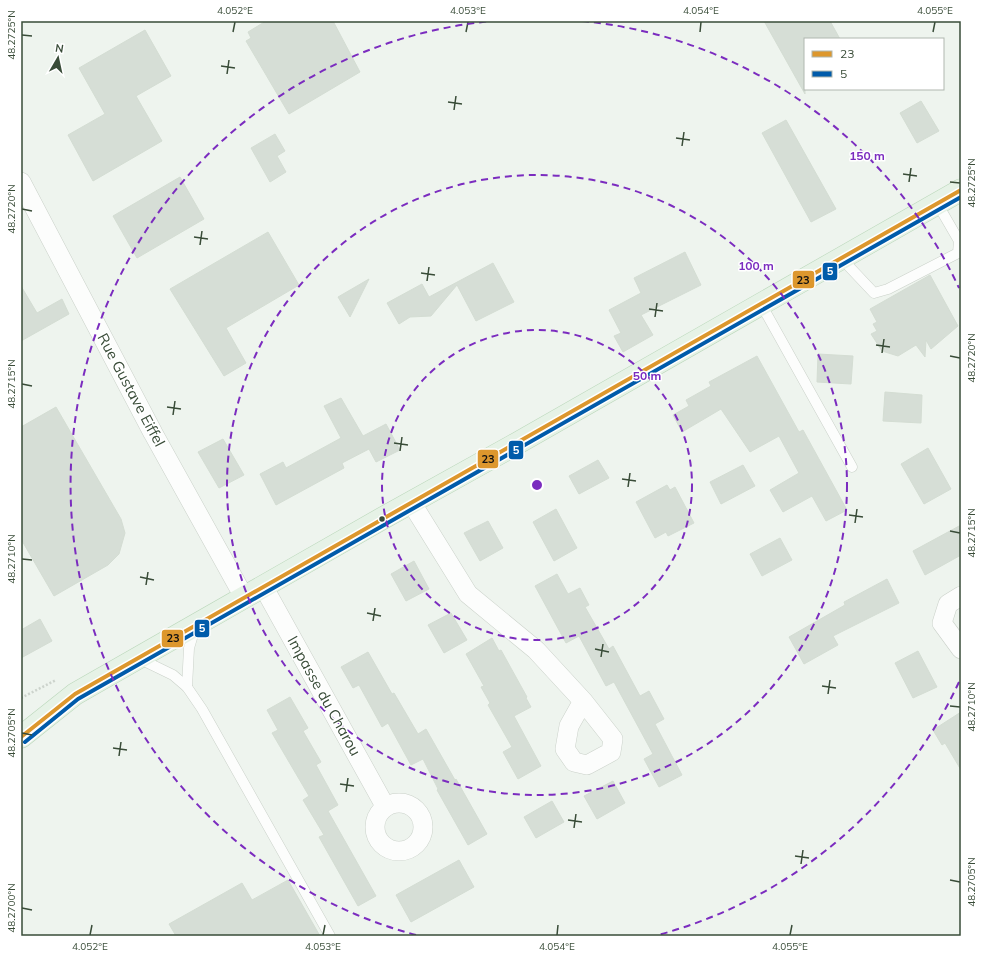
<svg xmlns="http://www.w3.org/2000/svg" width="982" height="957" font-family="Mulish,sans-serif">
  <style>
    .building { fill: #d6ded6; stroke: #d4ddd3 }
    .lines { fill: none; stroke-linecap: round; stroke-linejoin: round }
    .lane-casing { stroke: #cad1c9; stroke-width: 11 }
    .street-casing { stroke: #cad1c9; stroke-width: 20 }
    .primary-casing { stroke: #bad7ba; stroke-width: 23 }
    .path { stroke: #ccd3cc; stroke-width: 2.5; stroke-dasharray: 2 2; stroke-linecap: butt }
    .lane { stroke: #fcfdfc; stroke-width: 10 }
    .street { stroke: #fcfdfc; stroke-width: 19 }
    .primary { stroke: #e6f2e6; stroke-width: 22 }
    .bus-1-casing { stroke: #fff; stroke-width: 7 }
    .bus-2-casing { stroke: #fff; stroke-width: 7 }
    .bus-1 { stroke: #dd972d; stroke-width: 4 }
    .bus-2 { stroke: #005baa; stroke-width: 4 }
    .ticks { fill: none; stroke: #394c38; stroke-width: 1.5 }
    .ring { fill: none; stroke: #7b2cbf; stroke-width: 2; stroke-dasharray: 7 5 }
    .bus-dot { fill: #394c38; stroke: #fff; stroke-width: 1.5 }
    .labels { text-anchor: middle; stroke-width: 3; stroke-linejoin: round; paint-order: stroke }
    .street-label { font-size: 15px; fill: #394c38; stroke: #fff }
    .centre { fill: #7b2cbf; stroke: #fff; stroke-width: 2 }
    .ring-label { font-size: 12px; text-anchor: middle; font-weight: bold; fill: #7b2cbf; stroke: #fff; stroke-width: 3; stroke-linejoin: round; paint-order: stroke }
    .line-badge { stroke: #fff; stroke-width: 1.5 }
    .badge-label { font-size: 11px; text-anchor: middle; font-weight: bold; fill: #fff }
    .pale-badge-label { font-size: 11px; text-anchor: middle; font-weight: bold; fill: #111 }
    .neatline { fill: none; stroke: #394c38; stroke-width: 1.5 }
    .ticks-label { font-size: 10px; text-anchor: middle; fill: #394c38 }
  </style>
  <rect width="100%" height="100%" fill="#eef4ee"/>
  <g class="building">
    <path d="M266,21H333L360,72L289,114L246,41L251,38L248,32Z"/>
    <path d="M764,21H830L840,39H805V94Z"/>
    <path d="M145,30L171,76L136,96L162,141L93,181L68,135L105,114L79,68Z"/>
    <path d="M921,101L939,131L917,143L900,113Z"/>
    <path d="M786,120L836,209L811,222L762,133Z"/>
    <path d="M275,134L285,151L277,156L286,172L270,182L251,148Z"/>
    <path d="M180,177L204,219L137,258L113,216Z"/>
    <path d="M268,232L299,285L226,328L246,363L224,376L170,289Z"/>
    <path d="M685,252L701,285L641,315L653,335L623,352L614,336L621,333L609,310L641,293L634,278Z"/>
    <path d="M493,263L514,302L476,321L457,285L431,316L410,317L399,324L387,303L422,284L429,297Z"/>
    <path d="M930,275L958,326L931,349L926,340L925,357L916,345L898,356L882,351L871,334L877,331L873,324L877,322L870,309Z"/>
    <path d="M369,279L350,317L338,297Z"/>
    <path d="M21,286L37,313L62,299L69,314L21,341Z"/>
    <path d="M818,354L853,356L851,384L817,382Z"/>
    <path d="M757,356L799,432L803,430L847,510L826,521L812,496L783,512L770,490L799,473L779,436L750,452L721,409L682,432L673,415L689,406L686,400L711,386L709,382Z"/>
    <path d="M885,392L922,395L921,423L883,421Z"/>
    <path d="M341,398L363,436L386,424L400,450L376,462L369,449L342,463L344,468L276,505L260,474L283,462L286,468L341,438L324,406Z"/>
    <path d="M56,407L121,519L125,533L119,554L108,565L54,596L21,539V427Z"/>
    <path d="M223,439L244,475L219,488L198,452Z"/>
    <path d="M928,448L951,489L924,504L901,464Z"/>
    <path d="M598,460L609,478L579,494L569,476Z"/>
    <path d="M743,465L755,486L721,504L710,482Z"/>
    <path d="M667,485L670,490L675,487L694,523L668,536L666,532L655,538L636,502Z"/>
    <path d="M556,509L577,548L554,561L533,522Z"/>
    <path d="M488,521L503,548L480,561L464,533Z"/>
    <path d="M961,525V555L925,575L913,551Z"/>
    <path d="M780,538L792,560L762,576L750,554Z"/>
    <path d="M414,561L429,589L406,601L391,574Z"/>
    <path d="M557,574L568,594L580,588L589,605L585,607L609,649L613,646L640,696L649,691L664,719L655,724L682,775L659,787L644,759L653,754L614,682L606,686L579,636L566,643L535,586Z"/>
    <path d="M887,579L899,603L833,636L838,645L804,664L789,637L845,605L844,602Z"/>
    <path d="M451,613L467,640L444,653L428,625Z"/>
    <path d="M40,619L52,641L21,658V630Z"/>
    <path d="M492,638L499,651L501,650L527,697L526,698L531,707L514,716L541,766L518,779L503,752L512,747L488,705L490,703L481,687L484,686L466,654Z"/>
    <path d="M918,651L937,687L913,698L895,663Z"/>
    <path d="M368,652L392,694L394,693L418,734L426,729L455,780L456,779L487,834L468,845L437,790L438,789L423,759L411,765L388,723L382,727L359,685L353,688L341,667Z"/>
    <path d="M290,697L308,728L303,731L321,762L316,765L338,805L328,811L376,896L358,906L319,837L324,835L303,800L309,796L272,733L278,730L267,710Z"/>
    <path d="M961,712V770L945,743L942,745L933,730Z"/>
    <path d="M613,781L625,803L597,819L584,796Z"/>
    <path d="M552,801L564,822L536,838L524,817Z"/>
    <path d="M459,860L474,887L411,922L396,895Z"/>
    <path d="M288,880L320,936H176L169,924L242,883L252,900Z"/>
  </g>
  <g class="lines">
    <g class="lane-casing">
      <g id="lane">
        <path d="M841,258L874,293L888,289L958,253L959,241L937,203"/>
        <path d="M761,304L852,467"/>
        <path d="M138,658L173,675L187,687L202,709L330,936"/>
        <path d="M187,687L189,648L195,628"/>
      </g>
    </g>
    <g class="street-casing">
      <g id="street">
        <path d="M21,182L153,433L244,597"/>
        <path d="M411,502L468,594L536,650L583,701L613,739L611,752L587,765L574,762L565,749L569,726L583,701"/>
        <path d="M263,586L385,806"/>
        <path d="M961,596L948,604L942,623L961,649"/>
        <circle cx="399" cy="827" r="24"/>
      </g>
    </g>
    <g class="primary-casing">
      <path id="primary" d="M21,737L75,694L383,518L516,444L961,190"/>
    </g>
    <path class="path" d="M21,698L56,680"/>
    <use href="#lane" class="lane"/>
    <use href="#street" class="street"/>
    <use href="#primary" class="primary"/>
    <g class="bus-1-casing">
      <path id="bus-1" d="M21,737L75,694L961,190"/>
    </g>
    <g class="bus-2-casing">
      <path id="bus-2" d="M25,742L78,699L961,197"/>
    </g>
    <use href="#bus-1" class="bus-1"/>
    <use href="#bus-2" class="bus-2"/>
  </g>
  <path class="ticks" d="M233,32L235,22M466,32L468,22M700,32L701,22M933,32L935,22M22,35L32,36M221,66L235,68M227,74L229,60M448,102L462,104M454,110L456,96M676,138L690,140M682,146L684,132M903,174L917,176M909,182L911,168M950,182L960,183M22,209L32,211M194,237L208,239M200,245L202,231M421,273L435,275M427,281L429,267M649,309L663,311M655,317L657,303M876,345L890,347M882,353L884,339M950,356L960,358M22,384L32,386M167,407L181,409M173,415L175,401M394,443L408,445M400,451L402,437M622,479L636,481M628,487L630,473M849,515L863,517M855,523L857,509M950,531L960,533M22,559L32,560M140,577L154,580M146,585L148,572M367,613L381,616M373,621L375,608M595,649L609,652M601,657L603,644M822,686L836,688M828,694L830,680M950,706L960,707M22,733L32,735M113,748L127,750M119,756L121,742M340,784L354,786M346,792L348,778M568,820L582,822M574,828L576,814M795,856L809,858M801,864L803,850M950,880L960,882M22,908L32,910M90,935L92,925M323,935L325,925M557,935L558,925M790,935L792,925"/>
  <g class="ring">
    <circle cx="537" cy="485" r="155"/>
    <circle cx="537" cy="485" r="310"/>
    <path d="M959 682A466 466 0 0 1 658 935M416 935A466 466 0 0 1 492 21M582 21A466 466 0 0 1 959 288"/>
  </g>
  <circle class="bus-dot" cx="382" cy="519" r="3.5"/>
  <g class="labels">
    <g class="street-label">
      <text transform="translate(131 390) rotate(62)" y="5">Rue Gustave Eiffel</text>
      <text transform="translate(324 696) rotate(61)" y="5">Impasse du Charou</text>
    </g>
  </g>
  <circle cx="537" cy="485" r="6" class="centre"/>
  <g class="ring-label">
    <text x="867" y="160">150 m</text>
    <text x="756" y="270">100 m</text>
    <text x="647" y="380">50 m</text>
  </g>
  <g class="line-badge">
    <rect x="822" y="262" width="16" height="19" rx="4" fill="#005baa"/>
    <rect x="792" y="270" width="23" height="19" rx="4" fill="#dd972d"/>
    <rect x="508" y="440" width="16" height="20" rx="4" fill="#005baa"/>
    <rect x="477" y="449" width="22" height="20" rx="4" fill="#dd972d"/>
    <rect x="194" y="619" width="16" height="19" rx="4" fill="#005baa"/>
    <rect x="161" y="629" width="23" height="19" rx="4" fill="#dd972d"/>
  </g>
  <g class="badge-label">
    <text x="830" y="275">5</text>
    <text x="516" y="454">5</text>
    <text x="202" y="632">5</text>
  </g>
  <g class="pale-badge-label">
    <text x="803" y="284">23</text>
    <text x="488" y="463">23</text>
    <text x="173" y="642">23</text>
  </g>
  <rect width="982" height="957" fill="none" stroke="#ffffff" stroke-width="44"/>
  <rect x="804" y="38" width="140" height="52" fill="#ffffff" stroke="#b0b7af"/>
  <rect x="812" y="51" width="20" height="6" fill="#dd972d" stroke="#b0b7af"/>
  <text x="840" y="58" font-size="12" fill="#394c38">23</text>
  <rect x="812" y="71" width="20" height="6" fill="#005baa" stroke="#b0b7af"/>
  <text x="840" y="78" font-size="12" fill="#394c38">5</text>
  <g transform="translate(58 58) rotate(9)" stroke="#ffffff" stroke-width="3" paint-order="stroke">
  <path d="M0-3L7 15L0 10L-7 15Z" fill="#394c38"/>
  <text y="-6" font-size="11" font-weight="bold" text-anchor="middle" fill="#394c38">N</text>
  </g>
  <rect x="22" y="22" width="938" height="913" class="neatline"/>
  <g class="ticks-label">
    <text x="235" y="14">4.052°E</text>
    <text x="468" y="14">4.053°E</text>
    <text x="701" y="14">4.054°E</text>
    <text x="935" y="14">4.055°E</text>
    <text transform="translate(11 35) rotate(-90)" y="4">48.2725°N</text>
    <text transform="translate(971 183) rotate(-90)" y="4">48.2725°N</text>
    <text transform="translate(11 209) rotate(-90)" y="4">48.2720°N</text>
    <text transform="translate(971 358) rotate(-90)" y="4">48.2720°N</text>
    <text transform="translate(11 384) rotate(-90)" y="4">48.2715°N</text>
    <text transform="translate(971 533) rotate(-90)" y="4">48.2715°N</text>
    <text transform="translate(11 559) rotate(-90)" y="4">48.2710°N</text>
    <text transform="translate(971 707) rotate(-90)" y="4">48.2710°N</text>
    <text transform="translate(11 733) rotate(-90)" y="4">48.2705°N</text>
    <text transform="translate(971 882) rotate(-90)" y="4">48.2705°N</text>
    <text transform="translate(11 908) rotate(-90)" y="4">48.2700°N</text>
    <text x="90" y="950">4.052°E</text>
    <text x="323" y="950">4.053°E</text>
    <text x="557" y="950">4.054°E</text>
    <text x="790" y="950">4.055°E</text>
  </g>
</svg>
